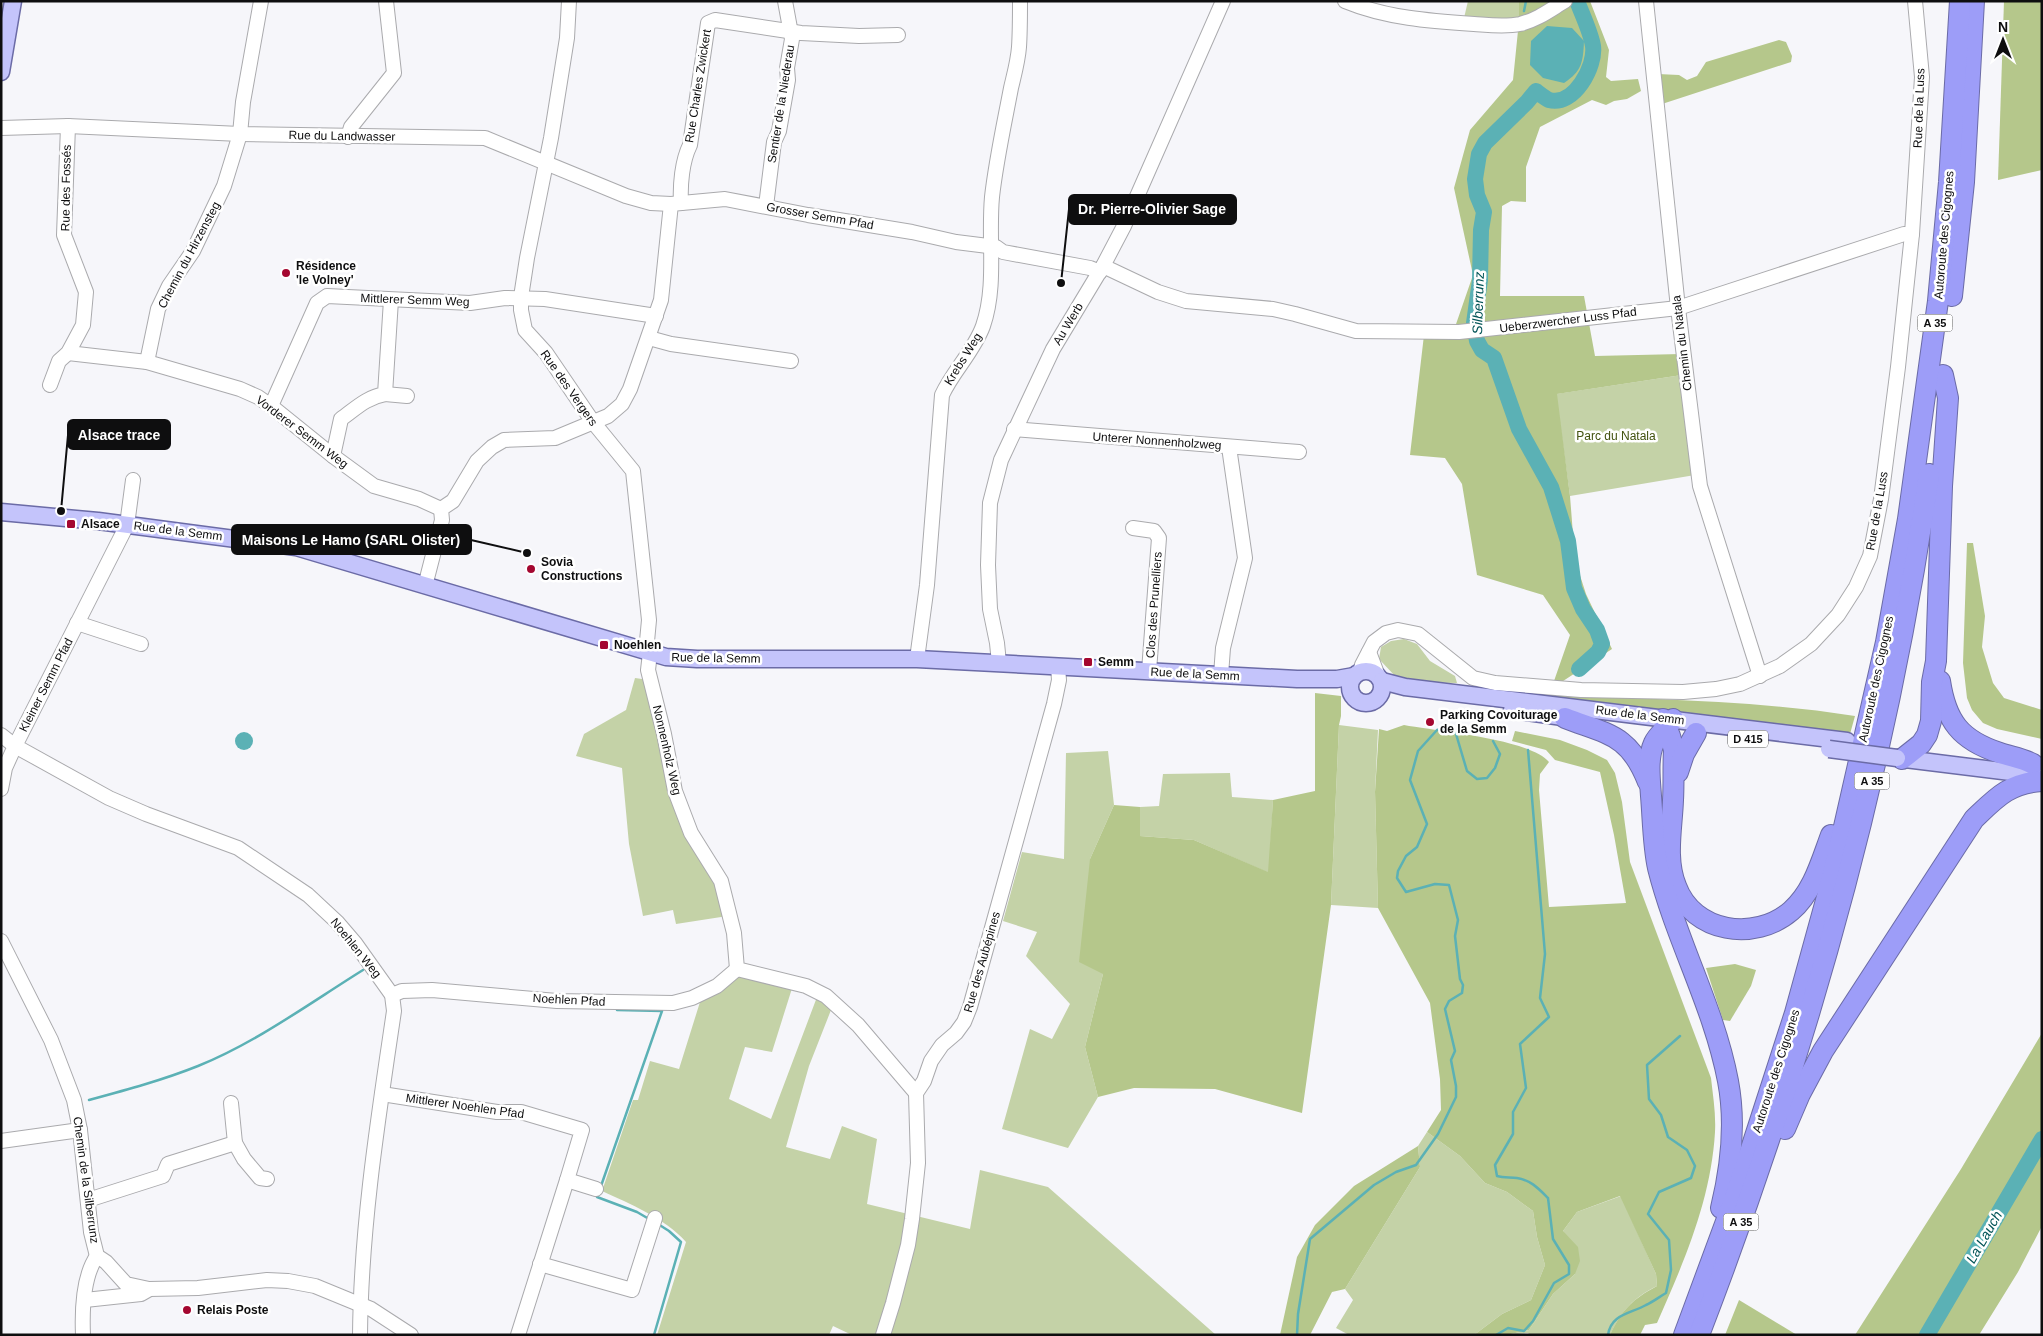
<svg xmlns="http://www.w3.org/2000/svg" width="2043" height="1336" font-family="Arial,sans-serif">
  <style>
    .green { fill: #c4d2a7 }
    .forest { fill: #b5c78b }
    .water { fill: #5bb1b5 }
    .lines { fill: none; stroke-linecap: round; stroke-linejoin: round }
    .stream { stroke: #5bb1b5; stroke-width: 2.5 }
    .river { stroke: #5bb1b5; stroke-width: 16 }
    .minor-casing { stroke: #aaaaad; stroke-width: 16 }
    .major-casing { stroke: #6b6ba6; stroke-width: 19 }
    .highway-casing { stroke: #6b6ba6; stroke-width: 22 }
    .minor { stroke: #fff; stroke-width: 14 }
    .major { stroke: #c4c4fb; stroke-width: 16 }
    .highway { stroke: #9d9df8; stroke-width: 20 }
    .major-bridge-casing { stroke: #6b6ba6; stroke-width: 19; stroke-linecap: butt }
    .major-bridge { stroke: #c4c4fb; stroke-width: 16 }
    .poi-dot { fill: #a40730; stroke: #fff; stroke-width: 2 }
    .labels { text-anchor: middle; stroke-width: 5; stroke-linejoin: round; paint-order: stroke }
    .shield { fill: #fff; stroke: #565657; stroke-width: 1 }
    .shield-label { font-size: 11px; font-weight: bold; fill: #0e0e0f }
    .street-label { font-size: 12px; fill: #0e0e0f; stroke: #fff }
    .poi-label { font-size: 12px; font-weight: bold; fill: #0e0e0f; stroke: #fff; text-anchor: start }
    .park-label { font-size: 12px; fill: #42520f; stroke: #fff }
    .water-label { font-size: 14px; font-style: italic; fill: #015356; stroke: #fff }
    .leader { fill: none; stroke: #0e0e0f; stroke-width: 2 }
    .callout-dot { fill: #0e0e0f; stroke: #fff; stroke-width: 2 }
    .callout { fill: #0e0e0f; stroke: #0e0e0f; stroke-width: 2 }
    .callout-label { font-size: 14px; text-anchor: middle; font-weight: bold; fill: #fff }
  </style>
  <rect width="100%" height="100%" fill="#f6f6fa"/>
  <g class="green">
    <path d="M1468,1H1519V21L1464,18Z"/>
    <path d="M1682,375L1695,475L1570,496L1556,394Z"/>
    <path d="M1404,639L1417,644L1430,661L1455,676L1457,683L1408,682L1395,676L1379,659L1381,647L1391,641Z"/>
    <path d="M635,678L656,681L674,768L696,829L734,915L676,924L673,910L643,916L629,844L622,768L576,756L584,734L626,710Z"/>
    <path d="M1339,725L1378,730L1375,792L1378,908L1331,905Z"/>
    <path d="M1108,751L1114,805L1090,859L1103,974L1085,1047L1098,1097L1068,1148L1002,1129L1030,1029L1052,1039L1070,1004L1026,956L1037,932L1003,921L1022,852L1064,859L1066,753Z"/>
    <path d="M1230,773L1232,797L1273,800L1269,873L1194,840L1140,836V807L1159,806L1163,774Z"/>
    <path d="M740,972L794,982L772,1052L745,1047L729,1099L771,1119L817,997L831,1010L809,1066L786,1147L830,1159L842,1126L877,1139L867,1204L970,1229L980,1170L1048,1187L1216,1335H852L833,1326L829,1335H657L686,1242C665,1218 630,1204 602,1191L633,1100H638L650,1061L679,1069L700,1002Z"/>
    <path d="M1427,1132L1460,1156L1485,1183L1507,1192L1533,1211L1537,1237L1545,1265L1531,1300L1502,1314L1474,1335H1349L1336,1328L1353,1300L1345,1289L1420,1167L1418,1146Z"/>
    <path d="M1621,1196L1656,1274L1657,1286C1633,1298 1622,1310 1610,1335H1530L1528,1333L1506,1335L1529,1330L1553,1294L1575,1274L1563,1231L1577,1212Z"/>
  </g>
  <g class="forest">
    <path d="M1519,1H1590L1609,50L1606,77L1611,81L1638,79L1641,91L1627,99L1614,101L1606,105L1592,100L1540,127L1526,167V202L1511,201L1502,206L1500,296H1584L1595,356L1681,354L1682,375L1557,394L1570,496L1575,560L1586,594L1612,649L1560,683L1554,681L1570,635L1543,595L1477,575L1462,484L1445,458L1410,455L1424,335L1455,327L1473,275L1454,188L1470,130L1513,80L1519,21Z"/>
    <path d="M2004,1H2042V170L1998,180Z"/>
    <path d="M1779,40L1786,42L1792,56L1791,62L1662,104L1658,74L1679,75L1687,80L1697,76L1706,62Z"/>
    <path d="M1967,543H1973L1985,616L1982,647L1993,683L2004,698L2042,710V739L1997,729L1983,723L1972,710L1967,698L1963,663Z"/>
    <path d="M1315,693L1341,696V716L1339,725L1331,905L1302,1113L1215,1089L1134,1088L1098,1097L1085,1047L1103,974L1079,962L1090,859L1114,805L1140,807V836L1194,840L1268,872L1273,800L1315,791Z"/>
    <path d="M1533,693C1641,700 1749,699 1855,716L1850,734L1630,706L1533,695Z"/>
    <path d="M1404,725C1436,731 1530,739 1549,762L1540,774L1539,790L1549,907L1626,903L1614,835L1600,772L1555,760L1546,750L1512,741L1515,731L1560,740L1587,750L1607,760L1615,773L1622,802L1630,862L1711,1078C1713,1096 1716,1114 1715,1132C1711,1200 1684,1262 1657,1323L1645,1325L1640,1335H1610C1622,1309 1633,1299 1657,1286L1656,1274L1620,1196L1577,1212L1563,1231L1578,1247L1580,1261L1575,1274L1553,1294L1529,1330L1506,1335H1474L1502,1314L1531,1300L1545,1265L1537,1237L1533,1211L1507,1192L1485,1183L1460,1156L1427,1132L1441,1110L1440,1079L1430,1003L1378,908L1375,792L1379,729L1387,731Z"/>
    <path d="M1735,964L1756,970L1751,986L1730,1021L1723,1020L1706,968Z"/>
    <path d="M2042,1033V1226L2018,1272L1979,1335H1855L1961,1169Z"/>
    <path d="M1418,1146L1420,1167L1345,1289L1332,1292L1310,1335H1280L1297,1257L1315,1225L1354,1186Z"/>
    <path d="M1739,1300L1797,1335H1725Z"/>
  </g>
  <g class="water">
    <path d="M1547,26L1572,28L1584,41C1583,62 1582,71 1564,83L1543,78L1530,65L1531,41Z"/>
    <circle cx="244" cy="741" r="9"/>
  </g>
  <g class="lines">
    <g class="stream">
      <path d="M1524,11L1526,1"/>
      <path d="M89,1100C126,1090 163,1080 198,1066C257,1042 310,1003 363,970"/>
      <path d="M601,1186L662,1011L617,1010L616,1006"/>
      <path d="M599,1194L597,1197L637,1212L649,1219"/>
      <path d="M654,1335L681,1242L669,1231L658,1224"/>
      <path d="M1297,1335L1298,1314L1310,1239L1374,1185L1396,1172L1416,1165L1438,1134L1456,1097V1086L1451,1060L1455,1051L1445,1009L1449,1001L1462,993L1463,985L1460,979L1455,936L1458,920L1449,885L1435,884L1406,892L1397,878L1398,871L1406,856L1417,847L1427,824L1410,780L1418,751L1437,730L1450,727L1456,734L1467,771L1477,779L1487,778L1495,768L1500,754L1493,741"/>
      <path d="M1496,1335L1508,1328L1524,1331L1533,1321L1554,1283L1569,1274V1265L1553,1239L1548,1198C1539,1189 1531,1180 1517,1178C1510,1177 1504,1178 1497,1176L1495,1165L1513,1134V1112L1526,1088L1520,1044L1549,1017L1540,998L1545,954L1528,750"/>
      <path d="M1608,1335C1611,1314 1630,1314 1646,1305C1653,1302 1659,1297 1666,1293L1671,1270L1669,1240L1648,1214L1659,1192L1691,1178L1695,1166L1687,1150L1668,1137L1661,1115L1649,1099L1647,1065L1680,1036"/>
    </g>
    <g class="river">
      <path d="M1577,1C1582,14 1591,33 1593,46C1596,66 1574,107 1549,100C1545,98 1540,94 1536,91L1527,102L1485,143L1479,154L1475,179L1477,195L1484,212L1481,230L1480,280L1474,323L1477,341L1482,350L1494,358L1519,429L1551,487L1568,541L1574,588L1583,609L1597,630L1602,644L1598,652L1579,669"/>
      <path d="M1927,1335L2042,1139"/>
    </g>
    <g class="minor-casing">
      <g id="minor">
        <path d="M569,1L567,38L551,138L527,258L521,297V310L525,330L546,353L593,422L633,471L649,620L646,652"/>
        <path d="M1345,1C1386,18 1430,21 1474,24C1489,25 1505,27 1520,24C1537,20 1550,10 1565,1"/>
        <path d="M1646,1L1678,308L1700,486L1760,676"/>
        <path d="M1,128L68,126L240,134L485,138L626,196L651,203L671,204"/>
        <path d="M348,137L351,127L394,73L386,1"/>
        <path d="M681,203C680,185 682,161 690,145L708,23L715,20L801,33L859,36L898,35"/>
        <path d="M766,206L774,142L779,131L788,80L787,68L792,39L785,1"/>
        <path d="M1103,266L1158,292L1186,301L1273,309L1295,314L1356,331L1459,332L1678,308L1904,234H1912"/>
        <path d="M649,338L671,344L791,361"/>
        <path d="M68,353L147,362L240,389L258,397L271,406L333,456L374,486L419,499L441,509"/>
        <path d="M147,362L158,309L169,286L193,251L224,186L240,134L243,102L261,1"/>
        <path d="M50,385L59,361L68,353L83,325L86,292L64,235L68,126"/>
        <path d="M385,394L407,396"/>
        <path d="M271,406L317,303L327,296L470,303L505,298L545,299L656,316"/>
        <path d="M1014,429L1299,452"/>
        <path d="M333,456L341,419C355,409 367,397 385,394L391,300"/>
        <path d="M133,480L127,525L15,746L109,798L146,814L238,848L308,895L337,922L355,943L392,995L394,1011C378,1119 361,1226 360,1335"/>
        <path d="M1133,528L1154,531L1159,538L1149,671"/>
        <path d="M425,586L442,520L441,509L453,501L477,461L492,447L504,440L555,438L608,416L622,404L630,389L661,300L671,204L725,199L808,215L912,232L956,242L996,247L1003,252L1090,268L1100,272"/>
        <path d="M77,623L141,644"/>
        <path d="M1369,652L1378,676"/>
        <path d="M650,653L648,670L664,734L675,791L691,833L721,881L734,933L737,969L806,986L826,996L858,1025L916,1093"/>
        <path d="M917,659L927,585L942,395C953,371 974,351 983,326C997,285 988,240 992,197C996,161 1004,125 1011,88C1014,75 1018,61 1019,47C1020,32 1020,16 1020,1"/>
        <path d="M999,663L997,643L990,609L988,565L990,503L1001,460L1053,349L1103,266L1124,226L1223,1"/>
        <path d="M1360,672L1362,665L1374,642L1386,633L1398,630L1418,634L1473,678L1495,683L1581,690L1683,692L1716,689L1740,684L1780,666L1811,644L1838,615L1856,587L1870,556L1881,499L1898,367L1912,234L1922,77L1915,1"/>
        <path d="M1221,675L1223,648L1245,558L1229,447"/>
        <path d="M1,735L15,746L5,768L1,789"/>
        <path d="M1,941L51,1040L74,1100L80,1130L91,1232L97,1256L106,1262L126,1284L149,1289L198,1288L267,1280L288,1281L315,1286L371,1309L411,1335"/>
        <path d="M392,995L402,991L432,990L557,1001L673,1003L692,998L717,986L737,969"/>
        <path d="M382,1094L497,1112H521L582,1130L567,1180L596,1189"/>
        <path d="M1,1141L80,1130"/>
        <path d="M235,1143L244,1159L260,1178L267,1179"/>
        <path d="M88,1200L163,1176L168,1164L235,1143L231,1103"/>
        <path d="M540,1264L632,1290L655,1218"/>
        <path d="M85,1300L141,1294L148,1290"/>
        <path d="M83,1335C82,1311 83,1276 97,1256"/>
        <path d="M518,1335L567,1180"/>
        <path d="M883,1335L893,1303L908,1245L912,1219L918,1163L916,1093L924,1081L931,1061L942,1045L956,1033L964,1022L970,1007L1054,704L1059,680L1058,667"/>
      </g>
    </g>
    <g class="major-casing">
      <g id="major">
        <path d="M1,72L13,1"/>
        <path d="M1,512L98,521L296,547L666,657L697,659H917L1297,679H1337L1354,676"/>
        <circle cx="1366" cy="687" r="16"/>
        <path d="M1382,681L1405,687L1847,741"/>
        <path d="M1512,710L1577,719"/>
        <path d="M1897,758L2042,776"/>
      </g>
    </g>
    <g class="highway-casing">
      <g id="highway">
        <path d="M1952,296L1964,182L1974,1"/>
        <path d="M1940,681C1946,721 1960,740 2000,753C2012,757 2022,758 2033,764"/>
        <path d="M1565,718C1609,735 1629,734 1648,782"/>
        <path d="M1663,719L1670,736L1674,750C1673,766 1674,783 1673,800C1672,828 1665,859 1676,886C1693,933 1755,942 1791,911C1813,892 1821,862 1831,835"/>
        <path d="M1673,719C1668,728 1658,734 1654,743C1647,758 1650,780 1651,796C1653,819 1653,845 1658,868C1676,940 1714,1007 1728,1081C1736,1123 1731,1167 1721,1208"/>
        <path d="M1902,759L1921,744L1927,735L1931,721L1932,682L1936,661L1942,486L1948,398L1943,375"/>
        <path d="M1678,772L1684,754L1696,733"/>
        <path d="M1785,1129L1800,1094L1823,1051L1974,819C1996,798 2009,783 2042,781"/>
        <path d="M1684,1335L1738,1189L1795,1013L1833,875L1886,642L1908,519L1938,301L1949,182L1960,1"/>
        <path d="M1699,1335C1806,1057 1887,769 1929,474"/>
      </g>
    </g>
    <use href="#minor" class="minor"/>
    <use href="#major" class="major"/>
    <use href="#highway" class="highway"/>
    <g class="major-bridge-casing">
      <path id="major-bridge" d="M1829,749L1897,758"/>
    </g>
    <use href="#major-bridge" class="major-bridge"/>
  </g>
  <g class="poi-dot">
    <circle cx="286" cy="273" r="5"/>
    <rect x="66" y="519" width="10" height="10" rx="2.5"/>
    <circle cx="531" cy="569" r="5"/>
    <rect x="599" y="640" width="10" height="10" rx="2.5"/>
    <rect x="1083" y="657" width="10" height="10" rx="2.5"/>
    <circle cx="1430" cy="722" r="5"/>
    <circle cx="187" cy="1310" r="5"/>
  </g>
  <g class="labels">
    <g class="shield">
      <rect x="1917.5" y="314.5" width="35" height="17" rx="4"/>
      <rect x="1728" y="730.5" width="40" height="17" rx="4"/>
      <rect x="1854.5" y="772.5" width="35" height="17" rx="4"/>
      <rect x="1723.5" y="1213.5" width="35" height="17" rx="4"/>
    </g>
    <g class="shield-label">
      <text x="1935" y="327">A 35</text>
      <text x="1748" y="743">D 415</text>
      <text x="1872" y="785">A 35</text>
      <text x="1741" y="1226">A 35</text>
    </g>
    <g class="street-label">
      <text transform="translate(698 86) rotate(-81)" y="4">Rue Charles Zwickert</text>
      <text transform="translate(781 104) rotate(-81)" y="4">Sentier de la Niederau</text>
      <text transform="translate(1919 108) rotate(-88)" y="4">Rue de la Luss</text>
      <text transform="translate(342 136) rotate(1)" y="4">Rue du Landwasser</text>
      <text transform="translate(66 188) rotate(-89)" y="4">Rue des Fossés</text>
      <text transform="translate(820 216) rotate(10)" y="4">Grosser Semm Pfad</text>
      <text transform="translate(1944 235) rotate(-85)" y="4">Autoroute des Cigognes</text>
      <text transform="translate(189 255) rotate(-62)" y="4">Chemin du Hirzensteg</text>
      <text transform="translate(415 300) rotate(2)" y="4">Mittlerer Semm Weg</text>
      <text transform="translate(1568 320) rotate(-7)" y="4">Ueberzwercher Luss Pfad</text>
      <text transform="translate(1068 324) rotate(-59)" y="4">Au Werb</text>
      <text transform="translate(1682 343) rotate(-97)" y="4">Chemin du Natala</text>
      <text transform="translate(963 359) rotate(-58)" y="4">Krebs Weg</text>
      <text transform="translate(569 388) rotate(55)" y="4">Rue des Vergers</text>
      <text transform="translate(302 432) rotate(37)" y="4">Vorderer Semm Weg</text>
      <text transform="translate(1157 441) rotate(4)" y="4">Unterer Nonnenholzweg</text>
      <text transform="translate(1877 511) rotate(-80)" y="4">Rue de la Luss</text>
      <text transform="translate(178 531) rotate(7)" y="4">Rue de la Semm</text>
      <text transform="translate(1154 605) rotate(-86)" y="4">Clos des Prunelliers</text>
      <text transform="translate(716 658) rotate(1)" y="4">Rue de la Semm</text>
      <text transform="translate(1195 674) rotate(3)" y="4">Rue de la Semm</text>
      <text transform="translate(1876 679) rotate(-78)" y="4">Autoroute des Cigognes</text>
      <text transform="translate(46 685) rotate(-63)" y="4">Kleiner Semm Pfad</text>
      <text transform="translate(1640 715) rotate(7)" y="4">Rue de la Semm</text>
      <text transform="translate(667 750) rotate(77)" y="4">Nonnenholz Weg</text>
      <text transform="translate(356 948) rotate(51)" y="4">Noehlen Weg</text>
      <text transform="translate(982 962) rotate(-74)" y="4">Rue des Aubépines</text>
      <text transform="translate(569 1000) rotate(3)" y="4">Noehlen Pfad</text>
      <text transform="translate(1776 1071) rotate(-72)" y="4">Autoroute des Cigognes</text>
      <text transform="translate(465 1106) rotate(8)" y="4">Mittlerer Noehlen Pfad</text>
      <text transform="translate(86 1180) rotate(82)" y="4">Chemin de la Silberrunz</text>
    </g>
    <g class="poi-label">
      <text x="296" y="270">Résidence<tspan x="296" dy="14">'le Volney'</tspan></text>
      <text x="81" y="528">Alsace</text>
      <text x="541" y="566">Sovia<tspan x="541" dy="14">Constructions</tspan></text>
      <text x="614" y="649">Noehlen</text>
      <text x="1098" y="666">Semm</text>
      <text x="1440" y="719">Parking Covoiturage<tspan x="1440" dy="14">de la Semm</tspan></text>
      <text x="197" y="1314">Relais Poste</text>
    </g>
    <g class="park-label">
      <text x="1616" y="440">Parc du Natala</text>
    </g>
    <g class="water-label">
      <text transform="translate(1478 303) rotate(-88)" y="5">Silberrunz</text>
      <text transform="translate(1984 1237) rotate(-60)" y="5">La Lauch</text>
    </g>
  </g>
  <path class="leader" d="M1061 283L1069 209M61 511L68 435M527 553L471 540"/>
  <g class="callout-dot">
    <circle cx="1061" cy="283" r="5"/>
    <circle cx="61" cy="511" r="5"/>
    <circle cx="527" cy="553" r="5"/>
  </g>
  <g class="callout">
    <rect x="1069" y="195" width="167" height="29" rx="5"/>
    <rect x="68" y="420" width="102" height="29" rx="5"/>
    <rect x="232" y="525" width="239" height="29" rx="5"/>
  </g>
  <g class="callout-label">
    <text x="1152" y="214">Dr. Pierre-Olivier Sage</text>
    <text x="119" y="440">Alsace trace</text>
    <text x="351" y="545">Maisons Le Hamo (SARL Olister)</text>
  </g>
  <rect width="2043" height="1336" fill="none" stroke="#0e0e0f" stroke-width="5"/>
  <g transform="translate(2003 40)" stroke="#ffffff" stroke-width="4" paint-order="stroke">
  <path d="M0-4L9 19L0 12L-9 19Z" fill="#0e0e0f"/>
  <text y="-8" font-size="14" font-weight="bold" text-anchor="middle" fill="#0e0e0f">N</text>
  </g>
</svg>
